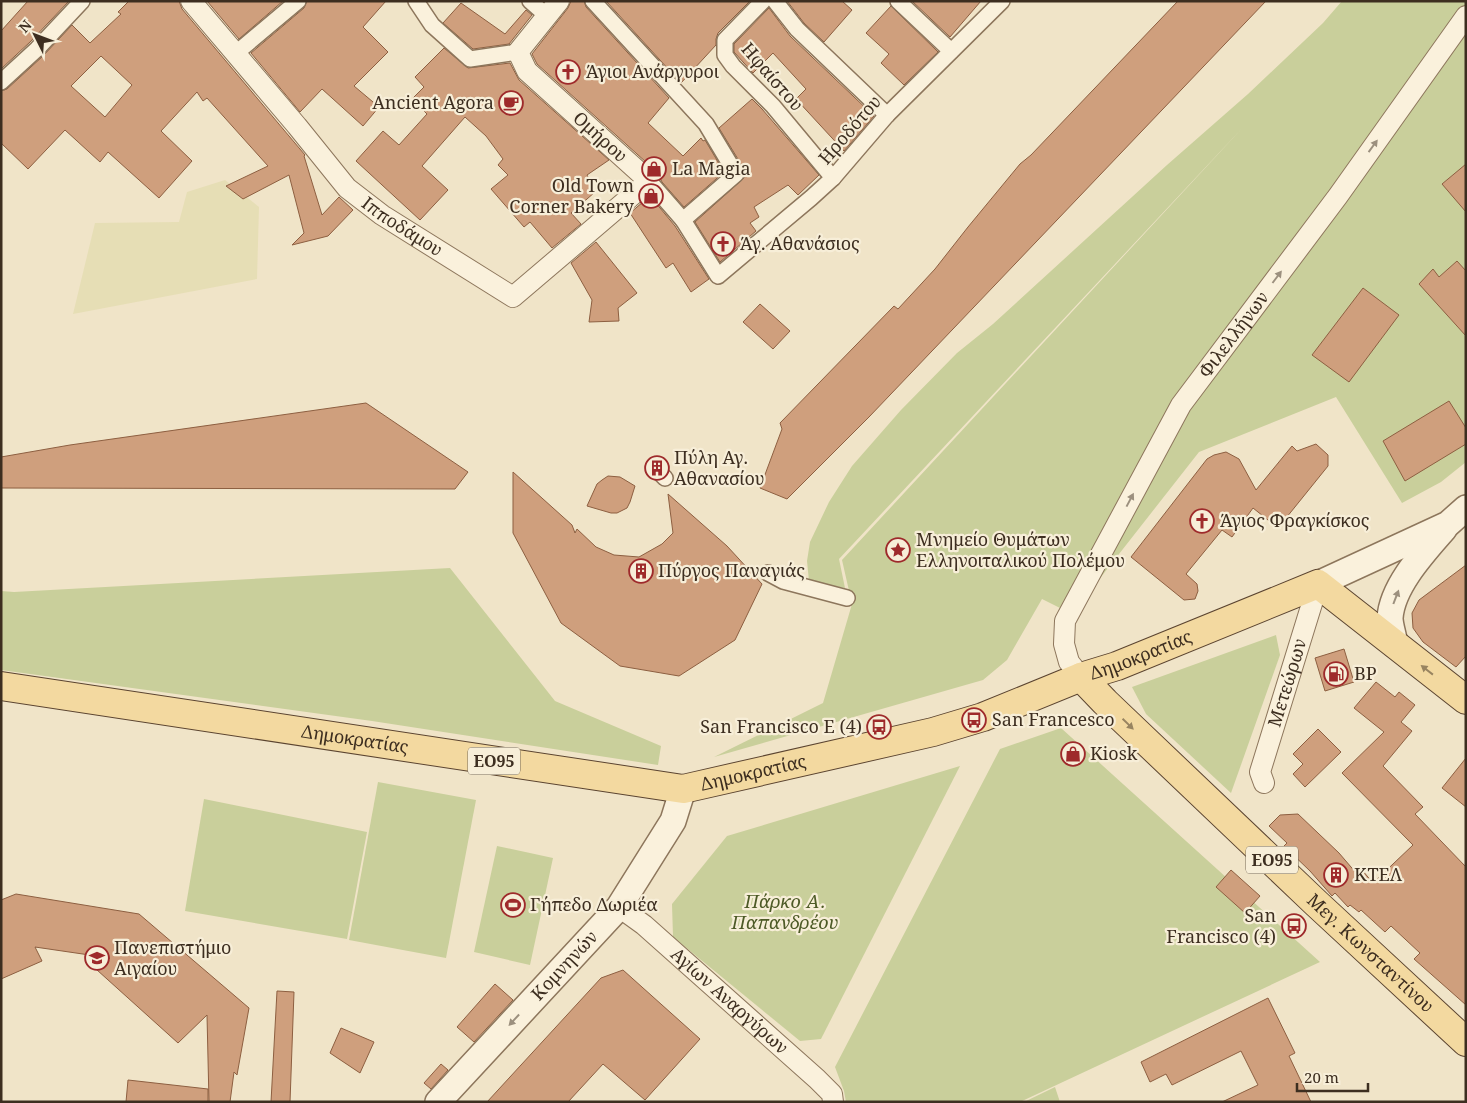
<svg xmlns="http://www.w3.org/2000/svg" width="1467" height="1103" font-family="'Noto Serif',serif">
  <style>
    .farmland { fill: #e6deb5 }
    .green { fill: #c9cf9b }
    .building { fill: #cf9f7d; stroke: #8d5f41; fill-rule: evenodd }
    .lines { fill: none; stroke-linecap: round; stroke-linejoin: round }
    .pedestrian-casing { stroke: #8d765c; stroke-width: 18 }
    .minor-casing { stroke: #8d765c; stroke-width: 22 }
    .tertiary-casing { stroke: #8d765c; stroke-width: 28 }
    .primary-casing { stroke: #5b4430; stroke-width: 30 }
    .pedestrian { stroke: #faf1dc; stroke-width: 15 }
    .minor { stroke: #faf1dc; stroke-width: 20 }
    .tertiary { stroke: #faf1dc; stroke-width: 25 }
    .primary { stroke: #f3d9a0; stroke-width: 28 }
    .oneway { fill: #9c907e }
    .oneway2 { fill: #988460 }
    .labels { text-anchor: middle; stroke-width: 4.5; stroke-linejoin: round; paint-order: stroke }
    .shield { fill: #f7eed8; stroke: #756857; stroke-width: 1 }
    .shield-label { font-size: 16px; font-weight: bold; fill: #3d2e20 }
    .poi-label { font-size: 18px; fill: #3d2e20; stroke: #f7eed8; text-anchor: start }
    .street-label { font-size: 18px; fill: #3d2e20; stroke: #f7eed8 }
    .park-label { font-size: 18px; font-style: italic; fill: #4d5a26; stroke: #f7eed8 }
  </style>
  <rect width="100%" height="100%" fill="#f0e4c8"/>
  <path class="farmland" d="M225,180L259,207L257,279L73,314L95,223L179,222L187,192Z"/>
  <g class="green">
    <path d="M1342,1H1466V462L1441,482L1402,503L1336,397L1199,452L1072,614L1042,599L1007,660L983,680L714,757L823,703L852,604L842,560L1246,124L839,559L845,588L809,581L807,561L810,542L829,502L852,466L901,410L957,353L993,324L1167,165L1248,94L1323,23Z"/>
    <path d="M450,568L555,701L661,746L658,765L372,721L1,670V591L14,592Z"/>
    <path d="M1276,635L1280,655L1231,793L1146,714L1132,687Z"/>
    <path d="M1061,728L1320,962L1020,1102H846L844,1091L835,1067L1000,749Z"/>
    <path d="M960,766L821,1039L800,1041L673,937L672,904L727,836Z"/>
    <path d="M378,782L476,800L446,958L349,940Z"/>
    <path d="M204,799L367,832L347,939L185,911Z"/>
    <path d="M497,846L553,858L530,965L474,952Z"/>
    <path d="M1055,1087L1060,1102H1024Z"/>
  </g>
  <g class="building">
    <path d="M28,1H69L30,42L1,69V31Z"/>
    <path d="M129,1H179L182,9L305,155L304,156L322,215L339,197L353,210L328,236L292,245L304,233L289,175L243,199L226,186L268,166L207,98L203,101L197,92L161,131L192,161L159,198L108,152L100,162L65,130L28,169L1,143V91L7,89L43,56L72,25L90,43L121,14L118,12ZM101,56L132,85L105,117L71,86Z"/>
    <path d="M207,1H283L239,39Z"/>
    <path d="M307,1H386L363,27L388,52L354,86L379,107L363,126L322,89L300,112L251,53L304,8Z"/>
    <path d="M571,1H584L586,7L669,98L648,123L683,156L701,138L703,141L705,140L724,172L684,207L662,182L657,172L537,64L532,54L568,8Z"/>
    <path d="M606,1H750L718,33L716,39V45L681,83Z"/>
    <path d="M787,1H842L852,10L824,42L804,23Z"/>
    <path d="M912,1H981L950,37Z"/>
    <path d="M1178,1H1266L869,417L787,499L760,488L782,429L780,423L894,306L898,309L935,269L968,227L1020,164L1031,155Z"/>
    <path d="M461,3L505,34L526,10L532,15L509,44L473,49L443,23Z"/>
    <path d="M891,6L938,52L904,85L881,63L889,54L866,33Z"/>
    <path d="M769,8L790,36L874,116L844,151L796,99L806,89L773,53L753,73L734,52V44Z"/>
    <path d="M444,48L468,68L510,63L519,80L609,160L587,175L595,192L571,213L581,224L552,248L530,222L524,227L491,189L508,175L498,165L503,159L486,136L465,117L422,166L448,190L420,220L356,161L383,131L399,145L427,114L412,99L424,87L415,77Z"/>
    <path d="M752,99L762,109L819,175L798,195L788,185L754,207L759,217L750,223L756,231L720,262L695,222L744,178L745,174L744,169L719,128Z"/>
    <path d="M1466,164V212L1442,184Z"/>
    <path d="M650,196L675,226L709,279L691,292L673,263L666,268L630,213Z"/>
    <path d="M596,242L637,293L618,308L619,321L589,322L592,300L571,263Z"/>
    <path d="M1457,261L1466,271V336L1419,284L1433,269L1439,277Z"/>
    <path d="M1363,288L1399,315L1349,382L1312,355Z"/>
    <path d="M760,304L790,331L773,349L743,322Z"/>
    <path d="M1449,401L1466,428V444L1405,481L1383,441Z"/>
    <path d="M366,403L468,472L455,489L1,488V457L70,445Z"/>
    <path d="M1316,444L1328,455V466L1278,528L1253,508L1232,537L1222,530L1186,574L1197,584L1198,591L1195,599L1184,600L1131,557L1207,459L1214,455L1226,452L1239,459L1256,490L1292,446L1297,451Z"/>
    <path d="M513,472L572,525L575,533L577,529L596,547L614,555L639,557L662,544L673,533L668,494L727,546L762,584L735,640L679,676L620,666L561,623L513,533Z"/>
    <path d="M608,476L620,477L635,486L630,502L627,508L617,513H611L587,506L597,484L602,480Z"/>
    <path d="M1466,565V656L1456,667L1423,642L1413,628L1412,613L1419,600Z"/>
    <path d="M1344,649L1354,682L1325,691L1315,658Z"/>
    <path d="M1376,682L1395,697L1399,692L1415,705L1401,722L1412,731L1383,766L1423,807L1415,814L1466,867V1005L1414,959L1420,953L1391,926L1385,932L1361,910L1359,912L1350,905L1348,907L1335,893L1332,896L1310,871L1284,846L1287,843L1269,826L1280,815L1298,814L1339,853L1357,874L1362,870L1373,883L1413,845L1342,773L1384,732L1354,708Z"/>
    <path d="M1318,729L1341,752L1305,787L1293,774L1303,764L1293,754Z"/>
    <path d="M1466,758V807L1442,788Z"/>
    <path d="M1231,870L1260,896L1245,913L1216,887Z"/>
    <path d="M16,894L139,914L249,1008L237,1075L234,1072L230,1102H209L207,1015L178,1043L97,970L110,958L35,947L42,961L1,979V900Z"/>
    <path d="M623,970L700,1039L645,1100L603,1064L568,1102H487L601,978Z"/>
    <path d="M495,984L513,1000L474,1042L457,1027Z"/>
    <path d="M277,991L294,992L290,1102H271Z"/>
    <path d="M1268,998L1295,1053L1289,1056L1311,1102H1222L1258,1085L1241,1051L1172,1085L1166,1074L1150,1082L1141,1062Z"/>
    <path d="M341,1028L374,1042L360,1073L330,1053Z"/>
    <path d="M441,1064L448,1070L431,1089L424,1083Z"/>
    <path d="M128,1080L208,1089V1102H126Z"/>
  </g>
  <g class="lines">
    <g class="pedestrian-casing">
      <g id="pedestrian">
        <path d="M416,1L432,25L470,59L518,52"/>
        <path d="M530,1L547,16"/>
        <path d="M593,1L706,124L736,174L683,220"/>
        <path d="M763,1L725,40V55L733,66L773,106L833,178"/>
        <path d="M775,1L797,29L887,115"/>
        <path d="M898,1L951,51"/>
        <path d="M235,54L298,1"/>
        <path d="M1,82L37,49L82,1"/>
        <path d="M649,181L683,220L718,276L811,198L833,178L887,115L1002,1"/>
        <path d="M658,471L665,478"/>
        <path d="M768,573L783,581L847,598"/>
      </g>
    </g>
    <g class="minor-casing">
      <g id="minor">
        <path id="s1" d="M191,1L297,126L347,188L382,215L513,297L649,181L527,71L518,52L559,1"/>
        <path id="s2" d="M1081,677L1069,662L1064,644L1065,621L1181,405L1338,196L1466,16"/>
        <path id="s3" d="M1264,783L1260,772L1318,584"/>
        <path id="s4" d="M619,907L644,925L817,1079L832,1094L833,1102"/>
      </g>
    </g>
    <g class="tertiary-casing">
      <g id="tertiary">
        <path d="M1318,584L1448,524L1466,508"/>
        <path d="M1395,645C1394,636 1390,626 1390,618C1392,586 1424,552 1444,529"/>
        <path id="s5" d="M438,1102L619,907L673,821L683,789"/>
      </g>
    </g>
    <g class="primary-casing">
      <g id="primary">
        <path id="s6" d="M1081,677L1105,702L1316,903L1466,1042"/>
        <path id="s7" d="M1,686L683,789L933,732L983,717L1081,677L1117,666L1318,584L1466,700"/>
      </g>
    </g>
    <use href="#pedestrian" class="pedestrian"/>
    <use href="#minor" class="minor"/>
    <use href="#tertiary" class="tertiary"/>
    <use href="#primary" class="primary"/>
  </g>
  <defs><path id="oneway-solid" d="M-6-.8H1V-3.2L6.5 0L1 3.2V.8H-6Z" transform="scale(1.25)"/></defs>
  <g class="oneway">
    <use href="#oneway-solid" transform="translate(1373 146) rotate(-54)"/>
    <use href="#oneway-solid" transform="translate(1277 277) rotate(-53)"/>
    <use href="#oneway-solid" transform="translate(1130 500) rotate(-62)"/>
    <use href="#oneway-solid" transform="translate(1396 597) rotate(-69)"/>
    <use href="#oneway-solid" transform="translate(514 1020) rotate(133)"/>
  </g>
  <g class="oneway2">
    <use href="#oneway-solid" transform="translate(1427 670) rotate(-142)"/>
    <use href="#oneway-solid" transform="translate(1128 724) rotate(44)"/>
  </g>
  <defs>
    <g id="church-ring" transform="scale(1.25)"><circle r="9.5" fill="#f7eed8" stroke="#9e2a2b" stroke-width="1.5"/><path d="M-1.2-6h2.4v3.5h3.3v2.4h-3.3V6h-2.4V-.1h-3.3v-2.4h3.3Z" fill="#9e2a2b"/></g>
    <g id="cafe-ring" transform="scale(1.25)"><circle r="9.5" fill="#f7eed8" stroke="#9e2a2b" stroke-width="1.5"/><path d="M-5.5-4.5H6V0H3Q3 3.5 0 3.5H-2.5Q-5.5 3.5-5.5 0ZM3-3.2v2h1.7v-2ZM-6 4.5H4V6H-6Z" fill="#9e2a2b"/></g>
    <g id="shop-ring" transform="scale(1.25)"><circle r="9.5" fill="#f7eed8" stroke="#9e2a2b" stroke-width="1.5"/><path d="M-5-2.5h2.3a2.7 3.5 0 0 1 5.4 0H5L5.5 6h-11ZM-1.5-2.5h3a1.5 2.3 0 0 0-3 0Z" fill="#9e2a2b"/></g>
    <g id="building-ring" transform="scale(1.25)"><circle r="9.5" fill="#f7eed8" stroke="#9e2a2b" stroke-width="1.5"/><path d="M-4-6H4V6H1V3H-1V6H-4ZM-2.5-4.3h1.7v1.8h-1.7ZM.8-4.3h1.7v1.8H.8ZM-2.5-1h1.7V.8h-1.7ZM.8-1h1.7V.8H.8Z" fill="#9e2a2b"/></g>
    <g id="sight-ring" transform="scale(1.25)"><circle r="9.5" fill="#f7eed8" stroke="#9e2a2b" stroke-width="1.5"/><path d="M0-6L1.8-2.2L6-1.7L2.9 1.2L3.7 5.4L0 3.3L-3.7 5.4L-2.9 1.2L-6-1.7L-1.8-2.2Z" fill="#9e2a2b"/></g>
    <g id="fuel-ring" transform="scale(1.25)"><circle r="9.5" fill="#f7eed8" stroke="#9e2a2b" stroke-width="1.5"/><path d="M-5.5-6h7V0h2V4h1.3V-2.5L3-4.5l.8-.8L6-3V5H2.5V1h-1V6h-7ZM-4.2-4.7v3.2H.2V-4.7Z" fill="#9e2a2b"/></g>
    <g id="bus-ring" transform="scale(1.25)"><circle r="9.5" fill="#f7eed8" stroke="#9e2a2b" stroke-width="1.5"/><path d="M-5-6H5V4H4V6H2V4H-2V6H-4V4H-5ZM-3.5-4V0h7V-4ZM-3.5 1.2v1.5H-2V1.2ZM2 1.2v1.5H3.5V1.2Z" fill="#9e2a2b"/></g>
    <g id="stadium-ring" transform="scale(1.25)"><circle r="9.5" fill="#f7eed8" stroke="#9e2a2b" stroke-width="1.5"/><path d="M0-5a6.5 5 0 1 0 0 10a6.5 5 0 1 0 0-10ZM-3.5-1.8h7v3.6h-7Z" fill="#9e2a2b"/></g>
    <g id="university-ring" transform="scale(1.25)"><circle r="9.5" fill="#f7eed8" stroke="#9e2a2b" stroke-width="1.5"/><path d="M0-5L7-2L0 1L-7-2ZM-4 1L0 2.5L4 1V4Q0 6-4 4Z" fill="#9e2a2b"/></g>
  </defs>
  <g fill-rule="evenodd">
    <use href="#church-ring" x="568" y="72"/>
    <use href="#cafe-ring" x="511" y="103"/>
    <use href="#shop-ring" x="654" y="169"/>
    <use href="#shop-ring" x="651" y="196"/>
    <use href="#church-ring" x="723" y="244"/>
    <use href="#building-ring" x="657" y="468"/>
    <use href="#church-ring" x="1202" y="521"/>
    <use href="#sight-ring" x="898" y="550"/>
    <use href="#building-ring" x="641" y="571"/>
    <use href="#fuel-ring" x="1336" y="674"/>
    <use href="#bus-ring" x="974" y="720"/>
    <use href="#bus-ring" x="879" y="727"/>
    <use href="#shop-ring" x="1073" y="754"/>
    <use href="#building-ring" x="1336" y="875"/>
    <use href="#stadium-ring" x="513" y="905"/>
    <use href="#bus-ring" x="1294" y="926"/>
    <use href="#university-ring" x="97" y="958"/>
  </g>
  <g class="labels">
    <g class="shield">
      <rect x="468" y="747.5" width="52" height="27" rx="4"/>
      <rect x="1246" y="846.5" width="52" height="27" rx="4"/>
    </g>
    <g class="shield-label">
      <text x="494" y="767">ΕΟ95</text>
      <text x="1272" y="866">ΕΟ95</text>
    </g>
    <g class="poi-label">
      <text x="586" y="78">Άγιοι Ανάργυροι</text>
      <text x="494" y="109" text-anchor="end">Ancient Agora</text>
      <text x="672" y="175">La Magia</text>
      <text x="634" y="192" text-anchor="end">Old Town<tspan x="634" dy="21">Corner Bakery</tspan></text>
      <text x="740" y="250">Άγ. Αθανάσιος</text>
      <text x="674" y="464">Πύλη Αγ.<tspan x="674" dy="21">Αθανασίου</tspan></text>
      <text x="1220" y="527">Άγιος Φραγκίσκος</text>
      <text x="916" y="546">Μνημείο Θυμάτων<tspan x="916" dy="21">Ελληνοιταλικού Πολέμου</tspan></text>
      <text x="658" y="577">Πύργος Παναγιάς</text>
      <text x="1354" y="680">BP</text>
      <text x="992" y="726">San Francesco</text>
      <text x="862" y="733" text-anchor="end">San Francisco E (4)</text>
      <text x="1090" y="760">Kiosk</text>
      <text x="1354" y="881">ΚΤΕΛ</text>
      <text x="530" y="911">Γήπεδο Δωριέα</text>
      <text x="1276" y="922" text-anchor="end">San<tspan x="1276" dy="21">Francisco (4)</tspan></text>
      <text x="114" y="954">Πανεπιστήμιο<tspan x="114" dy="21">Αιγαίου</tspan></text>
    </g>
    <g class="street-label">
      <text transform="translate(772 77) rotate(49)" y="6">Ηφαίστου</text>
      <text transform="translate(850 130) rotate(-49)" y="6">Ηροδότου</text>
      <text transform="translate(600 137) rotate(42)" y="6">Ομήρου</text>
      <text dy="6" stroke="none"><textPath href="#s1" startOffset="311">Ιπποδάμου</textPath></text>
      <text dy="6" stroke="none"><textPath href="#s2" startOffset="394">Φιλελλήνων</textPath></text>
      <text dy="6" stroke="none"><textPath href="#s7" startOffset="1168">Δημοκρατίας</textPath></text>
      <text dy="6" stroke="none"><textPath href="#s3" startOffset="105">Μετεώρων</textPath></text>
      <text dy="6" stroke="none"><textPath href="#s7" startOffset="358">Δημοκρατίας</textPath></text>
      <text dy="6" stroke="none"><textPath href="#s7" startOffset="762">Δημοκρατίας</textPath></text>
      <text dy="6" stroke="none"><textPath href="#s6" startOffset="400">Μεγ. Κωνσταντίνου</textPath></text>
      <text dy="6" stroke="none"><textPath href="#s5" startOffset="186">Κομνηνών</textPath></text>
      <text dy="6" stroke="none"><textPath href="#s4" startOffset="145">Αγίων Αναργύρων</textPath></text>
    </g>
    <g class="park-label">
      <text x="785" y="908">Πάρκο Α.<tspan x="785" dy="21">Παπανδρέου</tspan></text>
    </g>
  </g>
  <rect width="1467" height="1103" fill="none" stroke="#3d2e20" stroke-width="5"/>
  <g transform="translate(35 35) rotate(312)" stroke="#f7eed8" stroke-width="4" paint-order="stroke">
  <path d="M0-4L9 19L0 12L-9 19Z" fill="#3d2e20"/>
  <text y="-8" font-size="14" font-weight="bold" text-anchor="middle" fill="#3d2e20">N</text>
  </g>
  <path d="M1297 1083v8h71v-8" fill="none" stroke="#3d2e20" stroke-width="2.5"/>
  <text x="1304" y="1083" font-size="15" fill="#3d2e20" stroke="#f7eed8" stroke-width="4" paint-order="stroke">20 m</text>
</svg>
